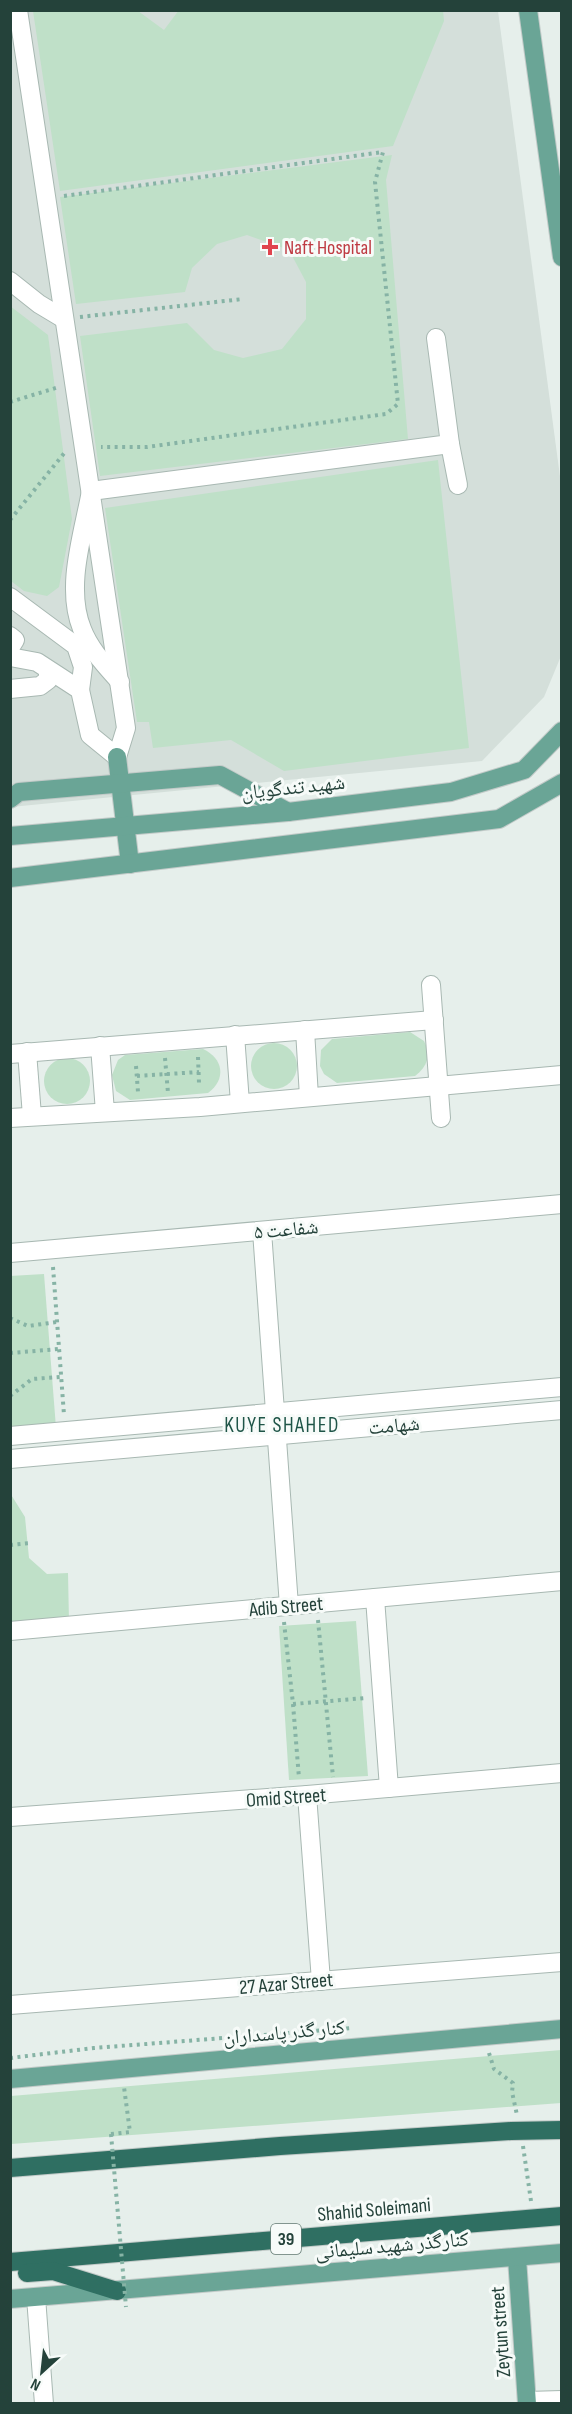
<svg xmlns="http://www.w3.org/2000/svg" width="572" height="2414" font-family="'Sofia Sans Condensed','Noto Naskh Arabic',sans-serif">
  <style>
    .built { fill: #d4dfda }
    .green { fill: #bfe0c8 }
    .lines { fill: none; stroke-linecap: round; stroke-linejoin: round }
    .minor-casing { stroke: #a8b8b2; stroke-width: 20 }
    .major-casing { stroke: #c2cac8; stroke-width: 20 }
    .highway-casing { stroke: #c2cac8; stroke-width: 20 }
    .path { stroke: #86b3a5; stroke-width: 4; stroke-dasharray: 3 4.5; stroke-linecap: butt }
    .minor { stroke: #fff; stroke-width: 18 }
    .major { stroke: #6aa596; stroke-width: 18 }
    .highway { stroke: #2f6f62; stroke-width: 18 }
    .path-bridge { stroke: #86b3a5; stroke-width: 4; stroke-dasharray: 3 4.5; stroke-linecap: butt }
    .health-dot { fill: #e0444e; stroke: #f7fbf9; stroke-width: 2 }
    .labels { text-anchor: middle; stroke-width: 6; stroke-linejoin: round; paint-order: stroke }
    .shield { fill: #f7fbf9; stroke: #637a73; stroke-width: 1.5 }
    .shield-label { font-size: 18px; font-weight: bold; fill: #24423a }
    .health-label { font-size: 20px; fill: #be3a42; stroke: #f7fbf9; text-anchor: start }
    .street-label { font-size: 20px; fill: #24423a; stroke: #f7fbf9 }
    .neighbourhood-label { font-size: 21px; letter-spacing: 1.5px; fill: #1f5548; stroke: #f7fbf9 }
  </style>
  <rect width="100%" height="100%" fill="#e6efeb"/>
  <path class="built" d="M11,11H498L561,484V656L544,697L482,761L11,807Z"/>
  <g class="green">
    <path d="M179,10L339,12L443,10L444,21L393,146L60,191L33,11H138L164,30Z"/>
    <path d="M392,155L386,180L408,439L100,476L80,336L187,323L214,350L243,358L282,349L306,319V282L289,250L247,235L217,244L192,268L185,292L76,304L60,197Z"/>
    <path d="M10,306L48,335L72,519L59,587L47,596L24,591L11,581Z"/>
    <path d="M438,460L469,748L284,771L231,740L153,748L149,722H137L105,508Z"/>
    <path d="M410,1032L424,1041C431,1055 428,1066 415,1076L337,1083L324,1074L320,1066L321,1050L332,1039Z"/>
    <circle cx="274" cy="1066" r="23"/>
    <path d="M203,1049C223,1058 227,1079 208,1093L130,1100L116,1091L112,1075L118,1060L125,1055Z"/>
    <circle cx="67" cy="1081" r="23"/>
    <path d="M44,1274L56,1428L11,1432L10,1276Z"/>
    <path d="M10,1493L25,1517L29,1558L47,1574L68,1573L69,1622L11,1628Z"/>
    <path d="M356,1621L368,1776L289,1780L279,1626Z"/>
    <path d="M561,2050V2103L11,2144V2096Z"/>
  </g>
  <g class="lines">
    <g class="minor-casing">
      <g id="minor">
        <path d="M10,281L39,304L64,319"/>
        <path d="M450,444L458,485"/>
        <path d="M10,597L76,646L83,667L80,690"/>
        <path d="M10,636L15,640L10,648"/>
        <path d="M10,657L37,662L80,690L90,735L117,757L126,728L18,10"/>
        <path d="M120,682C106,666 90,650 82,629C65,587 83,535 91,491L450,444L436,338"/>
        <path d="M10,689L40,686L48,680V670"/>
        <path d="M431,985L441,1118"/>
        <path d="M305,1030L309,1097"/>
        <path d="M235,1035L240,1103"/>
        <path d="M100,1046L105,1112"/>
        <path d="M27,1052L32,1116"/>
        <path d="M10,1054L434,1020"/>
        <path d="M10,1118L200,1107L562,1075"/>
        <path d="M262,1231L289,1606"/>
        <path d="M10,1253L562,1204"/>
        <path d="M10,1436L562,1387"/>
        <path d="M10,1459L562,1410"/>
        <path d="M375,1598L389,1788"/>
        <path d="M10,1631L562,1581"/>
        <path d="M307,1795L321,1981"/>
        <path d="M10,1817L307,1795L562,1773"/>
        <path d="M10,2005L562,1962"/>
        <path d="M36,2297L44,2404"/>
        <path d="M527,2401L562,2400"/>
      </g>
    </g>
    <g class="major-casing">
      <g id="major">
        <path d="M528,10L562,257"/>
        <path d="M117,757L130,864"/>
        <path d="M10,799L19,792L220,775L288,812"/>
        <path d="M10,836L288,812L451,792L524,770L562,731"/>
        <path d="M10,878L499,819L562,783"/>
        <path d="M10,2079L562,2029"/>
        <path d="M517,2258L527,2404"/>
        <path d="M10,2299L562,2253"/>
      </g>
    </g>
    <g class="highway-casing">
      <g id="highway">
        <path d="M10,2168L280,2146L511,2131L562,2130"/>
        <path d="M10,2262L562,2216"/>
        <path d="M27,2273L53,2271L117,2291"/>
      </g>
    </g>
    <g class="path">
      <path d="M64,196L383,152L375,182L398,404L386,414L147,447H101"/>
      <path d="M80,317L243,299"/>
      <path d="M10,402L59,387"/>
      <path d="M10,520L66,451"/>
      <path d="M198,1057L199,1083"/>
      <path d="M165,1058L168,1093"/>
      <path d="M136,1066L138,1092"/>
      <path d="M137,1076L199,1072"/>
      <path d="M53,1267L64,1415"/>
      <path d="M10,1318L28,1326L57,1322"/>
      <path d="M10,1353L59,1349"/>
      <path d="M10,1396L32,1379L61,1377"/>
      <path d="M10,1545L31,1543"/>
      <path d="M318,1620L333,1777"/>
      <path d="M284,1622L293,1704L365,1698"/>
      <path d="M293,1704L299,1778"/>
      <path d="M489,2053L494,2069L513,2083L512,2092L517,2115"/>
      <path d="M10,2058L94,2048L353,2028"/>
      <path d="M111,2134L130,2132L124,2087"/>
      <path d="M523,2146L531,2201"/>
    </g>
    <use href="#minor" class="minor"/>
    <use href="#major" class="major"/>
    <use href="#highway" class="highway"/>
    <path class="path-bridge" d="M111,2134L126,2307"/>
  </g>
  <path class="health-dot" d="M267 238h6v6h6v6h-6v6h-6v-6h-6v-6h6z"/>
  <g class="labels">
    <rect class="shield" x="271" y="2224" width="30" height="30" rx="4.5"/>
    <g class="shield-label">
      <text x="286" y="2245">39</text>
    </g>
    <g class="health-label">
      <text x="284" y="254">Naft Hospital</text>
    </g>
    <g class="street-label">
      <text transform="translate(293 787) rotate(-6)" y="7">شهید تندگویان</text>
      <text transform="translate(286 1229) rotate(-5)" y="7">شفاعت ۵</text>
      <text transform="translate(394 1425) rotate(-5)" y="7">شهامت</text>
      <text transform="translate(286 1606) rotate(-5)" y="7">Adib Street</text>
      <text transform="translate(286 1797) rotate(-4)" y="7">Omid Street</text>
      <text transform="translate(286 1983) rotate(-5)" y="7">27 Azar Street</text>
      <text transform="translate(284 2032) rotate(-5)" y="7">کنار گذر پاسداران</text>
      <text transform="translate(374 2209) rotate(-5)" y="7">Shahid Soleimani</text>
      <text transform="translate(392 2245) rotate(-5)" y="7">کنارگذر شهید سلیمانی</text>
      <text transform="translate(500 2332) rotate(-94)" y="7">Zeytun street</text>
    </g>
    <g class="neighbourhood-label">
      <text x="282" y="1432">KUYE SHAHED</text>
    </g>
  </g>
  <rect width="572" height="2414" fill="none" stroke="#24423a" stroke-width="24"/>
  <g transform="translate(42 2372) rotate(207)" stroke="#f7fbf9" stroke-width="4.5" paint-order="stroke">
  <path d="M0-4.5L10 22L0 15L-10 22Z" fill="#24423a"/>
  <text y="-9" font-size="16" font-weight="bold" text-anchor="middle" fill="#24423a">N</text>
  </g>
</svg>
